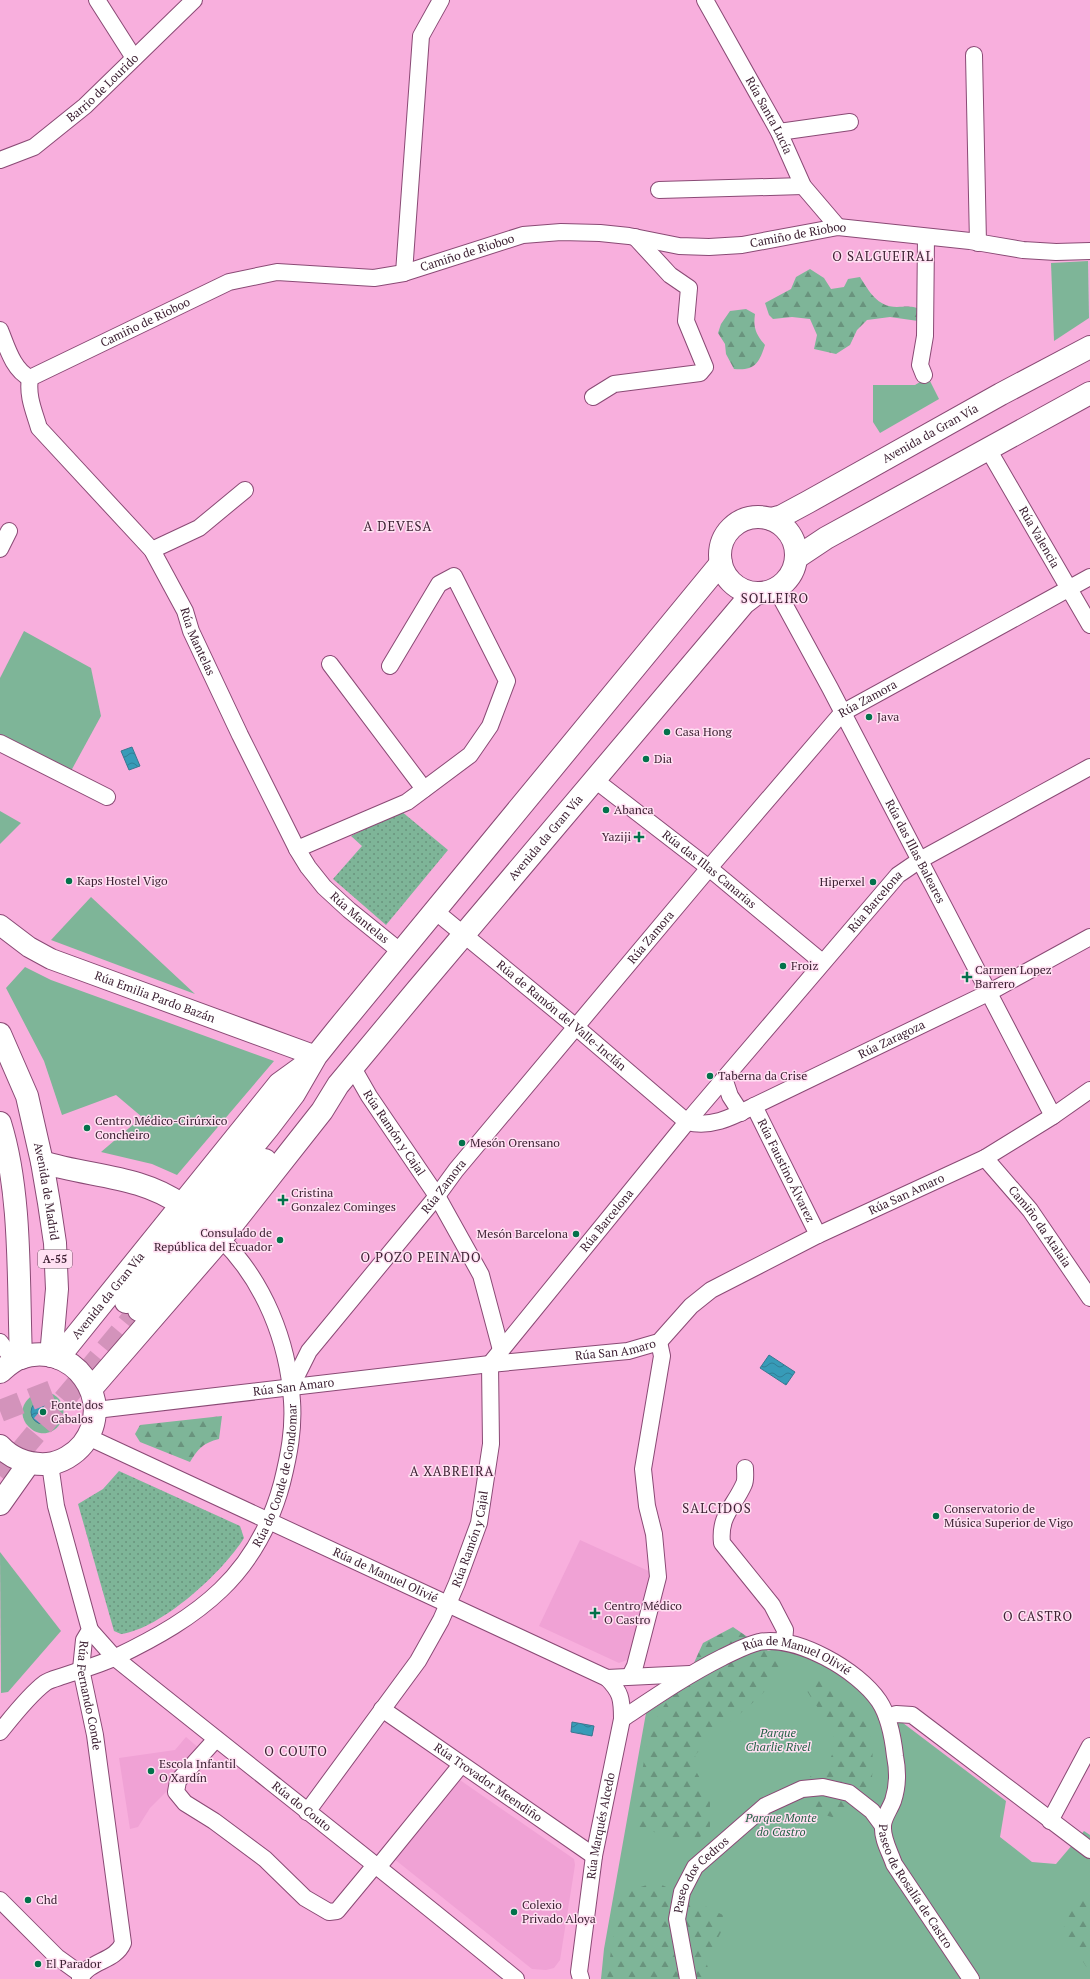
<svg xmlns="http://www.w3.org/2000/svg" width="1090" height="1979" font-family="'PT Serif',serif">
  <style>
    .built { fill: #f0a2d5 }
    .green { fill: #7eb598 }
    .forest { fill: url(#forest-firs) }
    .garden { fill: url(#garden-dots) }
    .water { fill: url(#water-waves); stroke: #397790 }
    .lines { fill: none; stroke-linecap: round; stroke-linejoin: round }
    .primary-tunnel { stroke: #d393bb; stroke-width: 22; stroke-dasharray: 22 11; stroke-linecap: butt }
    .minor-casing { stroke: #8a4a75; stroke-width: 18 }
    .tertiary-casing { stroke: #8a4a75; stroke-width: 22 }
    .primary-casing { stroke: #8a4a75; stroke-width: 24 }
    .trunk-casing { stroke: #8a4a75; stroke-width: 24 }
    .minor { stroke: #fff; stroke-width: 16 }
    .tertiary { stroke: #fff; stroke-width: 20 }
    .primary { stroke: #fff; stroke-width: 22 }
    .trunk { stroke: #fff; stroke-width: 22 }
    .poi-dot { fill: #02724b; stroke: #ffe0f2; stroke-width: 1.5 }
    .labels { text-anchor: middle; stroke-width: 3; stroke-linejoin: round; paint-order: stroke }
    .shield { fill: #ffe0f2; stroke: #785b6d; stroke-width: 1 }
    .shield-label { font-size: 11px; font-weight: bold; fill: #3e2234 }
    .street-label { font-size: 12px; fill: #3e2234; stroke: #ffe0f2 }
    .poi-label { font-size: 12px; fill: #3e2234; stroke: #ffe0f2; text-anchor: start }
    .park-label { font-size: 12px; font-style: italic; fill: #246146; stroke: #ffe0f2 }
    .neighbourhood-label { font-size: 13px; letter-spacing: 1px; fill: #3e2234; stroke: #ffe0f2 }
  </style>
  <defs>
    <pattern id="forest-firs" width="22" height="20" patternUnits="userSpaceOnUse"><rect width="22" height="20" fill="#7eb598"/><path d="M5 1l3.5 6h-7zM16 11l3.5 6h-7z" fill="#69937d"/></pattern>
    <pattern id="garden-dots" width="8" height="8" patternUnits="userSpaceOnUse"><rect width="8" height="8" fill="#7eb598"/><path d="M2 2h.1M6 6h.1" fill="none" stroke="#69937d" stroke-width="1.8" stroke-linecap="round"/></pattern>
    <pattern id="water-waves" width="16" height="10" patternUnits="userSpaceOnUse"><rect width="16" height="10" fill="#379bb8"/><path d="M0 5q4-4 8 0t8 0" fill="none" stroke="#307e96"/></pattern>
  </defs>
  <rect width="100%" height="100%" fill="#f8afdd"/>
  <g class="built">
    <path d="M580,1540L653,1573L632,1653L627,1660L619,1663L539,1626Z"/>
    <path d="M186,1737L201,1750L170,1784L168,1790L150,1808L138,1827L130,1829L119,1758L175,1750Z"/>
    <path d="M457,1778L574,1859L575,1865L560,1960L554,1968L546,1970L532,1969L393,1858Z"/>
  </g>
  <g class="green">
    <path d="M1088,261L1089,318L1054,341L1051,263Z"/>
    <path d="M928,377L939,399L880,433L873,422V385H915Z"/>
    <path d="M24,631L91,668L101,716L71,771L0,734V678Z"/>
    <path d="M0,811L21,823L0,844Z"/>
    <path d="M91,897L195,994L51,940Z"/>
    <path d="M25,967L51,980L274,1061L177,1175L152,1164L101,1152L142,1117L116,1095L62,1115L44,1061L6,988Z"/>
    <path d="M43,1391C79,1397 62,1444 34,1431C30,1428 26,1425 24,1420C18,1405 30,1394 43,1391Z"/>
    <path d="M0,1552L61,1631L8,1692L1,1693Z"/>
    <path d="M782,1648L808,1656L837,1673L1006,1801L1000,1837L1032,1862L1056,1864L1084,1831L1090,1835V1979H601L604,1949L646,1713L696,1681L744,1655Z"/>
  </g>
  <g class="forest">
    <path d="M810,269L824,278L831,289L844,287L848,279L860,277C869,291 877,307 897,307C908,306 911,306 922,309L918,321L890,317L867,320L857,330L850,345L836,354L814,349L817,335L810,319L792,317L773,319L769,315L765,303L791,289L796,277Z"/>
    <path d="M746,309L755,314C753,328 756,334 765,345C759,363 755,371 734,369L726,354L725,344L718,333L721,324L730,311Z"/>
    <path d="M222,1416L219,1439C203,1443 198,1449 190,1462L140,1442L135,1434L140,1425Z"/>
    <path d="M733,1627L777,1657L781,1672L766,1690L747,1708L718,1731L695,1755L697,1773L710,1796V1829L696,1840L671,1838L637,1826V1798L650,1729L665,1704L693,1665L703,1643Z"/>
    <path d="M818,1680C827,1685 837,1690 844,1696C879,1724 874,1759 870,1799L839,1819L828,1816L804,1798L806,1779C822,1771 837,1758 834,1738C833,1729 813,1701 807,1691Z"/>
    <path d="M656,1882L723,1915L721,1932L706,1962L712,1979H607L619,1894Z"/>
    <path d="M1090,1886V1977L1087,1968L1063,1929L1076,1898Z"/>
  </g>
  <g class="garden">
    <path d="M401,811L448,850L386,925L333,879L362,846L351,836Z"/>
    <path d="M119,1471L240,1526L244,1538C223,1572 161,1629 121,1634L114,1631L78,1504L103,1489Z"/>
  </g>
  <g class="water">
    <path d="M132,747L140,766L129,770L121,751Z"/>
    <path d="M769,1355L795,1372L786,1385L760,1368Z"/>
    <circle cx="43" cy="1412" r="12"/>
    <path d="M572,1722L594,1726L592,1736L571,1732Z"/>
  </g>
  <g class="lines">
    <g class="primary-tunnel">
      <path d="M0,1411L52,1391"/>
      <path d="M0,1476L139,1310"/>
    </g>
    <g class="minor-casing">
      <g id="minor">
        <path d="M97,0L134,58"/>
        <path id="s1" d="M705,0L779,132L803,186L838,227"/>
        <path d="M974,55L978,243"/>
        <path d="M779,132L850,122"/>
        <path id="s2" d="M0,160L34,147L85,106L194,0"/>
        <path d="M659,190L803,186"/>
        <path d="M404,273L421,36L441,0"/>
        <path d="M0,330C7,347 13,370 30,378"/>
        <path d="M924,375L920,365L925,336L926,237"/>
        <path id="s3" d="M30,378L229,282L277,272L374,278L404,273L523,235L561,232L600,233L629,236L679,246L709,247L742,245L838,227L970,241L1023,250L1056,252L1090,251"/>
        <path id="s4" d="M30,378C27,396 34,411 39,428L152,550L185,611L191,631L240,735L297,849L308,867L324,887L349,910L401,952"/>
        <path d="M593,397L614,384L700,373L705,367L686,321L689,288L670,275L635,237"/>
        <path id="s5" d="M988,449L1090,625"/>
        <path d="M0,549L9,531"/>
        <path d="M152,550L199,528L245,490"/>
        <path id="s6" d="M776,589L830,688L1053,1116"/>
        <path d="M330,664L424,789"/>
        <path d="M0,743L107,797"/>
        <path id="s7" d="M595,780L709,868L822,962"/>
        <path d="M297,849L407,802L470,755L490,726L507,681L454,576L439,584L390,666"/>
        <path id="s8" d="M435,911L576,1027L687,1122C712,1128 732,1117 754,1106L988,993L1090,937"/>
        <path id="s9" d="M353,1068L369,1096L437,1196L481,1275L501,1350"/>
        <path d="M724,1078L730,1096L741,1113"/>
        <path id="s10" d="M754,1106L818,1235"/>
        <path id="s11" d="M985,1158L1030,1210L1090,1298"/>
        <path d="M0,1342L14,1361"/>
        <path id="s12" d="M490,1364L687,1122L898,875L920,860L1090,767"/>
        <path id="s13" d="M291,1387L309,1351L437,1196L456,1170L709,868L842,713L1090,577"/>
        <path id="s14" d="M96,1410L490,1364L628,1351L659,1342L691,1306L711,1290L818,1235L985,1158L1053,1116L1090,1090"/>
        <path id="s15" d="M88,1437L607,1678L690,1674"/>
        <path id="s16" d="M50,1464L56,1506L90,1630L84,1640L81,1669L95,1735L123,1943C115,1962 89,1960 80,1979"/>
        <path d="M745,1468C745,1473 746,1480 744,1484C734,1507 719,1515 722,1543L772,1605L785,1630L784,1642"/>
        <path id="s17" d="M90,1630L114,1657C248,1765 384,1870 516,1979"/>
        <path d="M630,1676L635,1666L658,1577L654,1534L647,1506L643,1469L662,1356L659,1342"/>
        <path id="s18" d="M382,1709L594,1856"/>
        <path d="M887,1717L896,1714L912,1715L1090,1850"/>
        <path id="s19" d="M622,1719C655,1697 687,1675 723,1657C734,1652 746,1645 759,1642C797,1635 858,1670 879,1701C889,1716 893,1738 895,1756C898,1771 898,1786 893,1801C890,1809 883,1818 883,1826C882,1839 890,1852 894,1864L971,1979"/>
        <path id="s20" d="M0,1732C12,1717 29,1695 45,1683C49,1680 57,1678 63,1676C80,1670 99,1665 116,1657C199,1617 257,1576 282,1483C289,1455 294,1429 292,1401C288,1341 264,1281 221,1239"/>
        <path d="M216,1739L178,1781L176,1792L185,1803L214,1821L265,1859L305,1898L329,1912L337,1911L376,1864"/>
        <path id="s21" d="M307,1812L418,1661L441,1620L457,1583L479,1523L491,1444L490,1364"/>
        <path d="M1050,1821L1090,1746"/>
        <path d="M379,1866L461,1765"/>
        <path d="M0,1900L57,1957L82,1975"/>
        <path id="s22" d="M581,1979L579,1972L594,1856L622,1719C622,1699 621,1692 607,1678"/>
        <path id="s23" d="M688,1979L677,1919L682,1892L695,1867L765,1806L802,1789L823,1787L849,1793L872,1811L883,1826"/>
      </g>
    </g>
    <g class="tertiary-casing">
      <g id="tertiary">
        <path id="s24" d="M0,925L29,947L51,959L316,1056"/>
      </g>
    </g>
    <g class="primary-casing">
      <g id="primary">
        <circle cx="758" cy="555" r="38"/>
        <path id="s25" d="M771,519L782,516L808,502L1001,394L1090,347"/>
        <path d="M796,558L826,538L1090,393"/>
        <path d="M126,1302L268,1128L294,1094L316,1056L336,1031L721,563"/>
        <path d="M139,1310L265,1160"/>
        <path id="s26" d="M58,1358L279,1084L308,1063"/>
        <path d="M0,1372C6,1367 12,1361 20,1358C72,1339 117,1400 83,1444C75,1454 61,1463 47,1464C29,1465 12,1459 0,1446"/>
        <path id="s27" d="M91,1389L221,1239L322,1111L338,1085L417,990L744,603L757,593"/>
        <path d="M0,1504L29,1463"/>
      </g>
    </g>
    <g class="trunk-casing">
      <g id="trunk">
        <path id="s28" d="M0,1034L27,1096L42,1162L49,1203L55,1243L57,1289L51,1356"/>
        <path d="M0,1123C22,1193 18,1285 21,1358"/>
        <path d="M42,1162C90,1177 140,1175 182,1205"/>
      </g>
    </g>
    <use href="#minor" class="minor"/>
    <use href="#tertiary" class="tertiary"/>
    <use href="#primary" class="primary"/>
    <use href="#trunk" class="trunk"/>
  </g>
  <g class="poi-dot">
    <circle cx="869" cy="717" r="4"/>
    <circle cx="667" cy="732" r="4"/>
    <circle cx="646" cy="759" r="4"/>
    <circle cx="606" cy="810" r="4"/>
    <path d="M637 831h4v4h4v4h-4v4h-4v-4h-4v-4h4z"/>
    <circle cx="69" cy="881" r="4"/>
    <circle cx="873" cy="882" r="4"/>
    <circle cx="783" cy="966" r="4"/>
    <path d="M965 971h4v4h4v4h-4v4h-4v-4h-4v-4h4z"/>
    <circle cx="710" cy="1076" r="4"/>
    <circle cx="87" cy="1128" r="4"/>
    <circle cx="462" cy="1143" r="4"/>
    <path d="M281 1194h4v4h4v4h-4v4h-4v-4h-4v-4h4z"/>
    <circle cx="576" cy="1234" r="4"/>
    <circle cx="280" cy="1240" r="4"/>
    <circle cx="43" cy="1412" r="4"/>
    <circle cx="936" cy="1516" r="4"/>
    <path d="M593 1607h4v4h4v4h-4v4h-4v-4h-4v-4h4z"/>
    <circle cx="151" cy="1771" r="4"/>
    <circle cx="28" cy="1900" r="4"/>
    <circle cx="514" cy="1912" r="4"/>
    <circle cx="38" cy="1964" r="4"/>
  </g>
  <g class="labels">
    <rect class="shield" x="38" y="1250" width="34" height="18" rx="3"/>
    <g class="shield-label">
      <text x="55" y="1263">A-55</text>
    </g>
    <g class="street-label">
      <text dy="4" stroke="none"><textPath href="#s2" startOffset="127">Barrio de Lourido</textPath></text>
      <text dy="4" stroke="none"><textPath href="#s1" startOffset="132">Rúa Santa Lucía</textPath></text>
      <text dy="4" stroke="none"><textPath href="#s3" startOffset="800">Camiño de Rioboo</textPath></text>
      <text dy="4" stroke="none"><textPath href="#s3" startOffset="464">Camiño de Rioboo</textPath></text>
      <text dy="4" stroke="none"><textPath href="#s3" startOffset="128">Camiño de Rioboo</textPath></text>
      <text dy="4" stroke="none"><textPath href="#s25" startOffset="181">Avenida da Gran Vía</textPath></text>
      <text dy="4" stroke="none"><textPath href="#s5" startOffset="102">Rúa Valencia</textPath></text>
      <text dy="4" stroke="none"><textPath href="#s4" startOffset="320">Rúa Mantelas</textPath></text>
      <text dy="4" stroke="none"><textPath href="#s13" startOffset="901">Rúa Zamora</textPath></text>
      <text dy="4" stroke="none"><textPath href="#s27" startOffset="715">Avenida da Gran Vía</textPath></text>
      <text dy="4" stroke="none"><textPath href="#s6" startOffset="297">Rúa das Illas Baleares</textPath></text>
      <text dy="4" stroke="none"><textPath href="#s7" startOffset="145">Rúa das Illas Canarias</textPath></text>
      <text dy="4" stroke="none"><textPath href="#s12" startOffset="602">Rúa Barcelona</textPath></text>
      <text dy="4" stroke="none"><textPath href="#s4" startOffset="644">Rúa Mantelas</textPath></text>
      <text dy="4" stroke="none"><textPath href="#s13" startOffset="577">Rúa Zamora</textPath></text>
      <text dy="4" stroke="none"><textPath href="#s24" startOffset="172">Rúa Emilia Pardo Bazán</textPath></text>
      <text dy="4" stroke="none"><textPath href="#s8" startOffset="164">Rúa de Ramón del Valle-Inclán</textPath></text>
      <text dy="4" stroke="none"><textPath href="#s8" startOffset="552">Rúa Zaragoza</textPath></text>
      <text dy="4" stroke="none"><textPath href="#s9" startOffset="77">Rúa Ramón y Cajal</textPath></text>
      <text dy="4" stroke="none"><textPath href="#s10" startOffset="72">Rúa Faustino Álvarez</textPath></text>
      <text dy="4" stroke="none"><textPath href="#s13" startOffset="253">Rúa Zamora</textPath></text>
      <text dy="4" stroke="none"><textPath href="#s28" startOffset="165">Avenida de Madrid</textPath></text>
      <text dy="4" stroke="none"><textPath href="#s14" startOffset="859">Rúa San Amaro</textPath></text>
      <text dy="4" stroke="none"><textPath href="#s12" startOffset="185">Rúa Barcelona</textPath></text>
      <text dy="4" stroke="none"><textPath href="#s11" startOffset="88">Camiño da Atalaia</textPath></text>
      <text dy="4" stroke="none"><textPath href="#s26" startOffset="80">Avenida da Gran Vía</textPath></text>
      <text dy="4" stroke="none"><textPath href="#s14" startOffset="523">Rúa San Amaro</textPath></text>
      <text dy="4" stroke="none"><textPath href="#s14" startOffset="199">Rúa San Amaro</textPath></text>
      <text dy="4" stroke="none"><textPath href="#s20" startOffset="398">Rúa do Conde de Gondomar</textPath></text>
      <text dy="4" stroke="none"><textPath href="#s21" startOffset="321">Rúa Ramón y Cajal</textPath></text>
      <text dy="4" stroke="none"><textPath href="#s15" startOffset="328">Rúa de Manuel Olivié</textPath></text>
      <text dy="4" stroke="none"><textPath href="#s19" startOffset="198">Rúa de Manuel Olivié</textPath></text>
      <text dy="4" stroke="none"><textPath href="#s16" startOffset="239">Rúa Fernando Conde</textPath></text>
      <text dy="4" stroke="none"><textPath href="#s18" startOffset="129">Rúa Trovador Meendiño</textPath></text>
      <text dy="4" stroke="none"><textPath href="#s17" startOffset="276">Rúa do Couto</textPath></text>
      <text dy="4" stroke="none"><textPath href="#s22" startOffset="155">Rúa Marqués Alcedo</textPath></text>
      <text dy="4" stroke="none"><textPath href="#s23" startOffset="113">Paseo dos Cedros</textPath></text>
      <text dy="4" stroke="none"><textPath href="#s19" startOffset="496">Paseo de Rosalía de Castro</textPath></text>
    </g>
    <g class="poi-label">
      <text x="877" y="721">Java</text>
      <text x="675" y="736">Casa Hong</text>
      <text x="654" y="763">Dia</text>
      <text x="614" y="814">Abanca</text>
      <text x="631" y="841" text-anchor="end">Yaziji</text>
      <text x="77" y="885">Kaps Hostel Vigo</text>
      <text x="865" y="886" text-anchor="end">Hiperxel</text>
      <text x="791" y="970">Froiz</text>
      <text x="975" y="974">Carmen Lopez<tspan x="975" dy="14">Barrero</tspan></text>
      <text x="718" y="1080">Taberna da Crise</text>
      <text x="95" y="1125">Centro Médico-Cirúrxico<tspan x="95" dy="14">Concheiro</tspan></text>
      <text x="470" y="1147">Mesón Orensano</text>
      <text x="291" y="1197">Cristina<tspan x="291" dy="14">Gonzalez Cominges</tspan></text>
      <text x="272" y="1237" text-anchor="end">Consulado de<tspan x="272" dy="14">República del Ecuador</tspan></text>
      <text x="568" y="1238" text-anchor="end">Mesón Barcelona</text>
      <text x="51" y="1409">Fonte dos<tspan x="51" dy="14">Cabalos</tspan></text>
      <text x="944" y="1513">Conservatorio de<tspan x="944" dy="14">Música Superior de Vigo</tspan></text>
      <text x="604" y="1610">Centro Médico<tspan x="604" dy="14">O Castro</tspan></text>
      <text x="159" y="1768">Escola Infantil<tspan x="159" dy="14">O Xardín</tspan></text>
      <text x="36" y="1904">Chd</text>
      <text x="522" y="1909">Colexio<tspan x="522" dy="14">Privado Aloya</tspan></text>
      <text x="46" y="1968">El Parador</text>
    </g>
    <g class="park-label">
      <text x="778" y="1737">Parque<tspan x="778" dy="14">Charlie Rivel</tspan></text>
      <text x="781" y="1822">Parque Monte<tspan x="781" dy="14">do Castro</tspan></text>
    </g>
    <g class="neighbourhood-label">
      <text x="883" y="261">O SALGUEIRAL</text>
      <text x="398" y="531">A DEVESA</text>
      <text x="775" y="603">SOLLEIRO</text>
      <text x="421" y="1262">O POZO PEINADO</text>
      <text x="452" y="1476">A XABREIRA</text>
      <text x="717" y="1513">SALCIDOS</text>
      <text x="1038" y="1621">O CASTRO</text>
      <text x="296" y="1756">O COUTO</text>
    </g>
  </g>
</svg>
